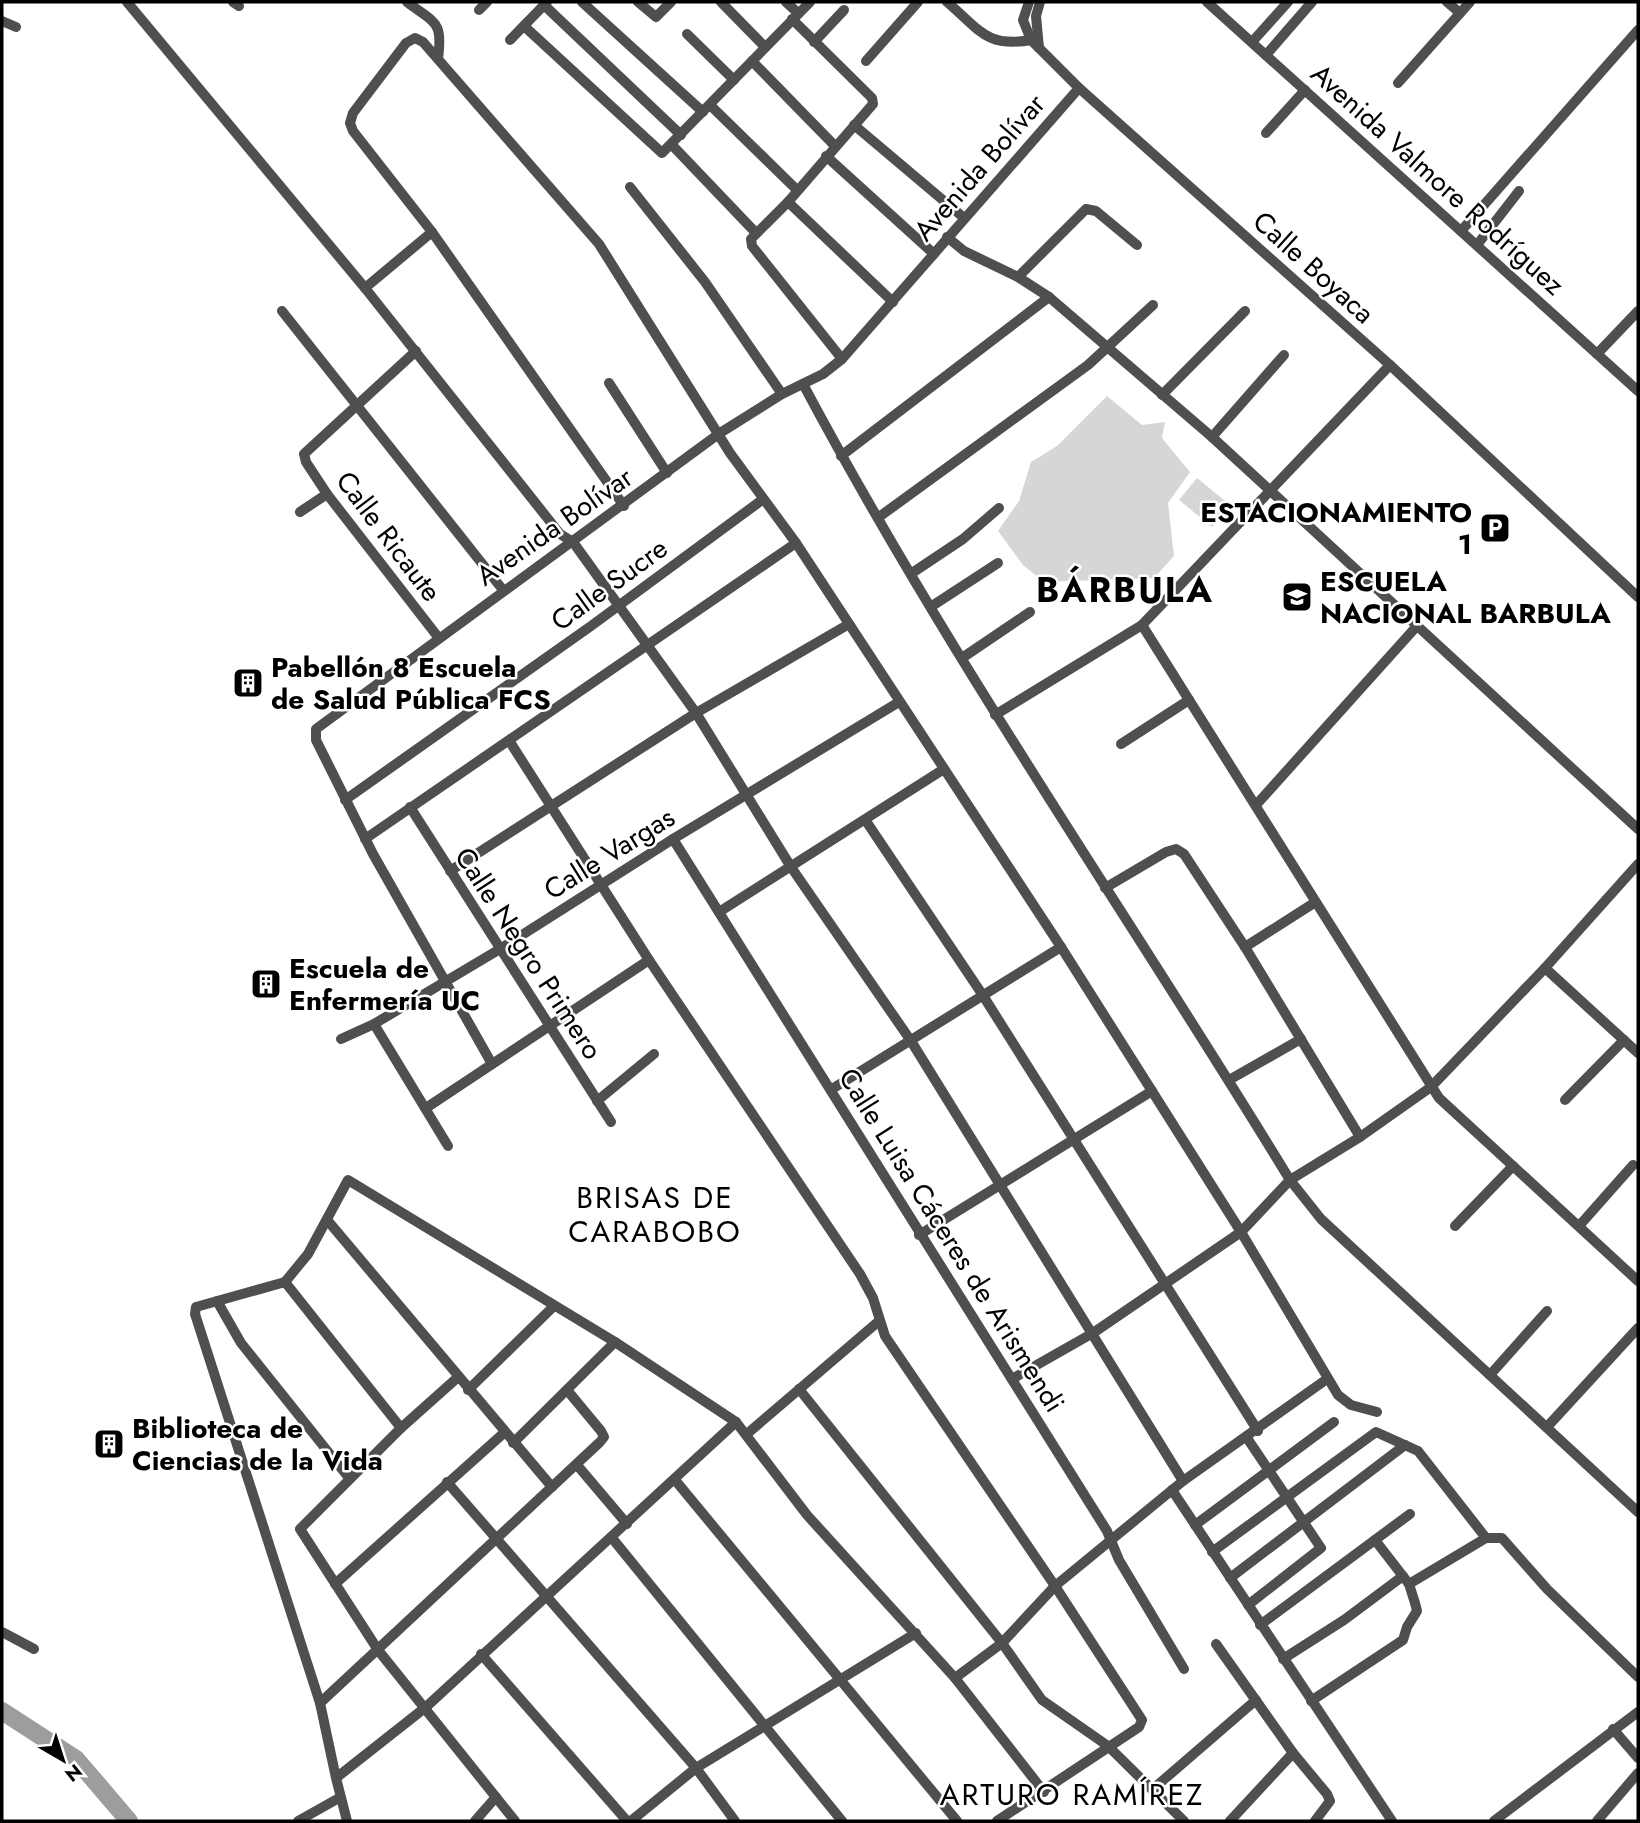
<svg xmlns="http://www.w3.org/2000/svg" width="1640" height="1823" font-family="Jost,sans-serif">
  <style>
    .grass { fill: #d6d6d6 }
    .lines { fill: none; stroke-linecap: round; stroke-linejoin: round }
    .river { stroke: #9d9d9d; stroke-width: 18 }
    .minor { stroke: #4f4f4f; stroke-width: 10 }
    .labels { text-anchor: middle; stroke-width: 5; stroke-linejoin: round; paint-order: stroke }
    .street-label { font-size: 28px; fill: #000; stroke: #fff }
    .poi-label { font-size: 28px; font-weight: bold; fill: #000; stroke: #fff; text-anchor: start }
    .neighbourhood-label { font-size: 30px; letter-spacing: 2px; fill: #000; stroke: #fff }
    .district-label { font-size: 35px; font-weight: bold; letter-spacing: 2px; fill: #000; stroke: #fff }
  </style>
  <rect width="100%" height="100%" fill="#fff"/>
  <g class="grass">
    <path d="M1107,396L1142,425L1165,422L1162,438L1190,472L1168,503L1174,556L1154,578L1044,582L1023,565L998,531L1019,501L1031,462L1057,446Z"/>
    <path d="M1197,478L1230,505L1212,527L1179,500Z"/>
  </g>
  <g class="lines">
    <path class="river" d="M2,1711L76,1759L129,1821"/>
    <g class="minor">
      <path d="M127,2L365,288L560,534L573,542L696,713L791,867L911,1041L1183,1481"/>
      <path d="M233,2L239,6"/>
      <path d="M407,2C436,24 443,21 438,59"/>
      <path d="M582,2L703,112"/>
      <path d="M638,2L656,17L671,2"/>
      <path d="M721,2L765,47"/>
      <path d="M786,2L798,13"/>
      <path d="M947,2C979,29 986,48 1031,40L1079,88L1390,365L1638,597"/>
      <path d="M1029,2L1023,20L1031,40"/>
      <path d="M1207,2L1638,391"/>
      <path d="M1447,2L1460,13"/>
      <path d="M544,5L681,135"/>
      <path d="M479,10L487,2"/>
      <path d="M792,19L872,98L873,104L788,202L751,239L752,246L842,359"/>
      <path d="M2,21L16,27"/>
      <path d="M524,26L662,153L810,2"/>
      <path d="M687,34L734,80"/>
      <path d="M510,40L547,2"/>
      <path d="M814,42L844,10"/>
      <path d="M1252,42L1288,2"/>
      <path d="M1039,48L1036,16L1040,2"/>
      <path d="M1266,55L1312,2"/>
      <path d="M752,61L835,146"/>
      <path d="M866,61L918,2"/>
      <path d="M1398,83L1470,2"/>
      <path d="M710,105L797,190"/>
      <path d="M854,125L963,217"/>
      <path d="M1266,133L1305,90"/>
      <path d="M672,145L756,233"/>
      <path d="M826,156L934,254"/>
      <path d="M630,187L705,282L782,394"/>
      <path d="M788,202L893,302"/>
      <path d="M1461,231L1638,30"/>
      <path d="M947,237L964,251L1018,277L1049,297L1212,437L1638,829"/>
      <path d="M1477,245L1519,191"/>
      <path d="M1018,277L1086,209L1096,211L1137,245"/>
      <path d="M365,288L432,232"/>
      <path d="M282,311L503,590"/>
      <path d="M416,351L304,454L306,462L327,494L438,637"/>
      <path d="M1597,354L1638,311"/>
      <path d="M609,383L667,473"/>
      <path d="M803,384C949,658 1128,914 1290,1180L1321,1219L1638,1512"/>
      <path d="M1162,395L1245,311"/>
      <path d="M1212,437L1284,355"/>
      <path d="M841,456L1049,297"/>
      <path d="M624,506L432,232L353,131L350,123L353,113L406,43L415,38L423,42L599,244L730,453L796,543L1061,947L1241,1232L1338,1395L1351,1405L1377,1412"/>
      <path d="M300,512L327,494"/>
      <path d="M879,517L1088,365L1153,305"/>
      <path d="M912,573L963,539L999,508"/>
      <path d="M932,606L998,563"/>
      <path d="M1142,625L1439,1098L1638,1281"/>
      <path d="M962,658L1030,612"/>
      <path d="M995,715L1142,625L1390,365"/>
      <path d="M510,742L649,960L860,1274L873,1298L885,1336L1055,1586L1142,1720L1139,1727L997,1821"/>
      <path d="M1121,744L1189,700"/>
      <path d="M345,800L591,626L762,500"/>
      <path d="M1256,805L1416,627"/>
      <path d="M410,807L611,1122"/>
      <path d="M866,821L982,994L1258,1431"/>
      <path d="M365,839L796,543"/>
      <path d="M673,839L1107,1531L1119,1560L1184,1669"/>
      <path d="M450,871L696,713L849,624"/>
      <path d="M1105,888L1166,852L1176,849L1184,854L1245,947L1360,1137"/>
      <path d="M719,912L944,769"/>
      <path d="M1245,947L1314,903"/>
      <path d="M1545,968L1638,1053"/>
      <path d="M374,1024L448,1146"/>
      <path d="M341,1039L374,1024L500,949L673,839L899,702"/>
      <path d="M492,1064L373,854L316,740V729L720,433L782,394L823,374L842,359L1079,88"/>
      <path d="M1229,1080L1301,1039"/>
      <path d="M832,1089L1061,947"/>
      <path d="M1565,1100L1624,1040"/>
      <path d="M597,1101L654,1054"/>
      <path d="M426,1108L649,960"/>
      <path d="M328,1221L552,1487"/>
      <path d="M1455,1226L1513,1166"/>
      <path d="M1579,1226L1633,1165"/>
      <path d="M919,1235L1152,1091"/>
      <path d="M285,1282L401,1428"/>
      <path d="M217,1301L241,1343L349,1478"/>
      <path d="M1490,1375L1547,1311"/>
      <path d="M457,1378L401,1428L300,1529L378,1650L515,1821"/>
      <path d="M1012,1379L1093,1333L1241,1232L1290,1180L1360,1137L1431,1087L1545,968L1638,864"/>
      <path d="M799,1389L1002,1643L1042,1700L1108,1746L1184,1821"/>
      <path d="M468,1390L554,1306"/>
      <path d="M736,1422L807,1515L955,1678L1044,1792"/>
      <path d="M1547,1427L1638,1328"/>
      <path d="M748,1433L879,1321"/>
      <path d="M1247,1438L1321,1548L1248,1605"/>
      <path d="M513,1443L615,1342"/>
      <path d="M577,1465L627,1524"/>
      <path d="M675,1480L957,1821"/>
      <path d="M447,1482L696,1768L735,1821"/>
      <path d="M1172,1490L1392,1821"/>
      <path d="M1195,1525L1334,1422"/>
      <path d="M612,1538L842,1821"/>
      <path d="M1212,1552L1376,1432L1418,1451L1486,1538"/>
      <path d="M1230,1578L1405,1445"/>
      <path d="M335,1584L505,1432"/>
      <path d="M1409,1584L1486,1538H1502L1547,1589L1638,1677"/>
      <path d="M1260,1625L1410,1514"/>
      <path d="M2,1632L34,1649"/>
      <path d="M1216,1644L1293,1753L1327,1794L1330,1801L1315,1821"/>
      <path d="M481,1654L627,1821"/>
      <path d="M1283,1659L1344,1620L1403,1576"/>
      <path d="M955,1678L1002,1643L1055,1586L1183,1481L1327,1379"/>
      <path d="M1311,1701L1403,1640L1407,1627L1417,1611L1415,1603L1409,1584L1375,1540"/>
      <path d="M320,1703L600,1442L604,1437L601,1431L567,1390"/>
      <path d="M1613,1729L1638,1758"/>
      <path d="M336,1778L320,1703L195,1314L196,1307L285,1282L308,1254L348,1180L615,1342L736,1422L426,1707L336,1778L347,1821"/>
      <path d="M1153,1789L1256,1700"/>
      <path d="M298,1821L339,1798"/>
      <path d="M475,1821L496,1797"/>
      <path d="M631,1821L696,1768L916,1633"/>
      <path d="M1230,1821L1293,1753"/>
      <path d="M1494,1821L1638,1712"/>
      <path d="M1597,1821L1638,1773"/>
    </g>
  </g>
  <defs>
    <g id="parking-square" transform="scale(1.575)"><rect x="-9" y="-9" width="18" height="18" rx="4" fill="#000" stroke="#fff"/><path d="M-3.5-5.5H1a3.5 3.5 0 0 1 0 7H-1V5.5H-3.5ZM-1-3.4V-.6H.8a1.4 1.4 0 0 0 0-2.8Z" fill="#fff"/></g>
    <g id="school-square" transform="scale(1.575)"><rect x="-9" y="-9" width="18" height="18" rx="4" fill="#000" stroke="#fff"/><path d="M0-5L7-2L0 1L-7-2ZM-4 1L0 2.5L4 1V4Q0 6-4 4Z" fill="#fff"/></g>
    <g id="building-square" transform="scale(1.575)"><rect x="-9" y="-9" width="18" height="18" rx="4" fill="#000" stroke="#fff"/><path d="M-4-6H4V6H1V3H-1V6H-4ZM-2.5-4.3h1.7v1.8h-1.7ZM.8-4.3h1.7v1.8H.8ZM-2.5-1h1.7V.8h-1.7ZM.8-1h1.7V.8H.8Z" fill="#fff"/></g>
  </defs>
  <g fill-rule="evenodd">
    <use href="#parking-square" x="1495" y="528"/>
    <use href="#school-square" x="1297" y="597"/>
    <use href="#building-square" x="248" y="683"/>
    <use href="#building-square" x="266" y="984"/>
    <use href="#building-square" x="109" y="1444"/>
  </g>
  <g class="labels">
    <g class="street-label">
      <text transform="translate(979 167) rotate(-49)" y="10">Avenida Bolívar</text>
      <text transform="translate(1438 179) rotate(42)" y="10">Avenida Valmore Rodríguez</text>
      <text transform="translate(1314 267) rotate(42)" y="10">Calle Boyaca</text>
      <text transform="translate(554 526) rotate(-35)" y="10">Avenida Bolívar</text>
      <text transform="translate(389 536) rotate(53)" y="10">Calle Ricaute</text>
      <text transform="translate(609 584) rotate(-36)" y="10">Calle Sucre</text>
      <text transform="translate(609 853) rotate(-32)" y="10">Calle Vargas</text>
      <text transform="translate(529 953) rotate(57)" y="10">Calle Negro Primero</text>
      <text transform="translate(952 1240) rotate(58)" y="10">Calle Luisa Cáceres de Arismendi</text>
    </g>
    <g class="poi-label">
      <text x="1472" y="522" text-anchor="end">ESTACIONAMIENTO<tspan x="1472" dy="32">1</tspan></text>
      <text x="1320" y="591">ESCUELA<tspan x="1320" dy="32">NACIONAL BARBULA</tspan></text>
      <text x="271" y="677">Pabellón 8 Escuela<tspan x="271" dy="32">de Salud Pública FCS</tspan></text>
      <text x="289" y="978">Escuela de<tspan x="289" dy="32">Enfermería UC</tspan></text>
      <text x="132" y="1438">Biblioteca de<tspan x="132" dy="32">Ciencias de la Vida</tspan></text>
    </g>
    <g class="neighbourhood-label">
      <text x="655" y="1208">BRISAS DE<tspan x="655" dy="34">CARABOBO</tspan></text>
      <text x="1072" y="1805">ARTURO RAMÍREZ</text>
    </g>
    <g class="district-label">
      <text x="1125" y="602">BÁRBULA</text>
    </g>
  </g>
  <rect width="1640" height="1823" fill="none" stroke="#000000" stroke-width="7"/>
  <g transform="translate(63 1760) rotate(141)" stroke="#ffffff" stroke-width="5" paint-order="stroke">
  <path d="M0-5L12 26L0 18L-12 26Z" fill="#000000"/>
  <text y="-10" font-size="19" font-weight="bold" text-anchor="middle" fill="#000000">N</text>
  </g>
</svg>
